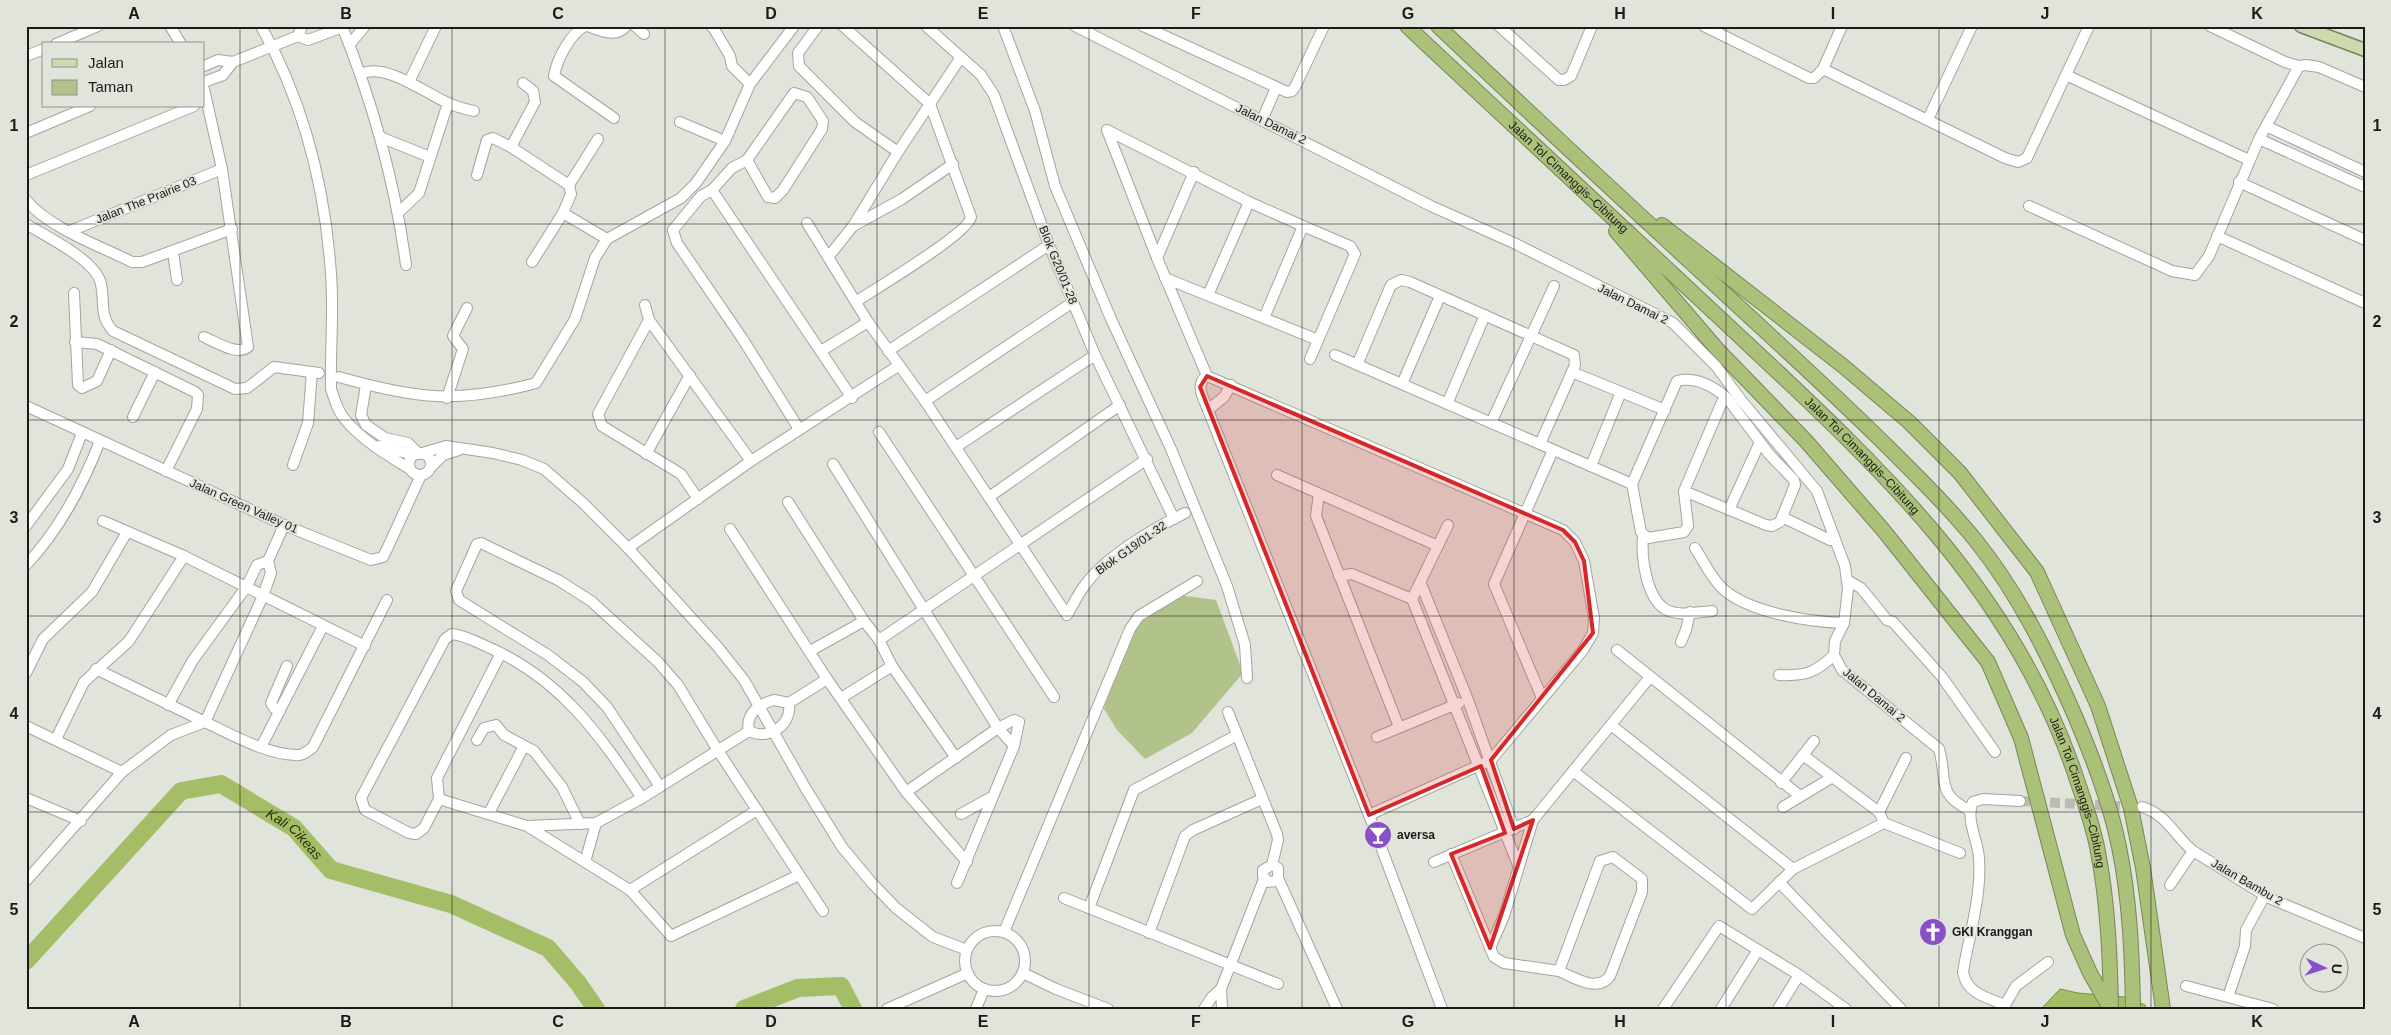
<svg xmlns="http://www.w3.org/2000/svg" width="2391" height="1035" font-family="Arial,sans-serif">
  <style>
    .green { fill: #b1c28b }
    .water { fill: #a5bd67; stroke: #7b8c4f }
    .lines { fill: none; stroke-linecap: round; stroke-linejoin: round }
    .river { stroke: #a5bd67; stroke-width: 18 }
    .minor-tunnel { stroke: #b9bcb4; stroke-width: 10; stroke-dasharray: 10 5; stroke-linecap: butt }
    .minor-casing { stroke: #a3a59e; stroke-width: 12 }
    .major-casing { stroke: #788657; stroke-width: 15 }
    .highway-casing { stroke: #788657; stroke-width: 16 }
    .minor { stroke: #fff; stroke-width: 10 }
    .major { stroke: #cdd9af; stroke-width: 12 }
    .highway { stroke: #abc079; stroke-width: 14 }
    .marked { fill: #d62828; fill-opacity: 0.2; stroke: #d62828; stroke-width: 4; stroke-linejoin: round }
    .grid { fill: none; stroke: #1a1b18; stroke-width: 1; stroke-opacity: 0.55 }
    .labels { text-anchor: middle; stroke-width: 4; stroke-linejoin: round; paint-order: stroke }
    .street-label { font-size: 12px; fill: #1a1b18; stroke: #e1e4db }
    .poi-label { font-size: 12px; font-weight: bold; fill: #1a1b18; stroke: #e1e4db; text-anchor: start }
    .water-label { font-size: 14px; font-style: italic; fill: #27300b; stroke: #e1e4db }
    .neatline { fill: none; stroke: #1a1b18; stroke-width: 2 }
    .grid-label { font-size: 16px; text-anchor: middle; font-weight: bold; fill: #1a1b18 }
  </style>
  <rect width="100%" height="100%" fill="#e1e4db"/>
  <path class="green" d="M1179,595L1216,600L1243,673L1192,733L1145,759L1117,730L1104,709L1129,630Z"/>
  <path class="water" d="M2060,989L2078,993L2125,997L2145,1005L2146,1009H2041Z"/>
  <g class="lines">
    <g class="river">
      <path id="s1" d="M26,961L181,791L221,784L294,828L331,870L451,904L548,948L578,983L596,1009"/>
      <path d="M744,1009L798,988L841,986L853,1009"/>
    </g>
    <path class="minor-tunnel" d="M2020,801L2136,807"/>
    <g class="minor-casing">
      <g id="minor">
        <path d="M170,26L181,44"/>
        <path d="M261,26C304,103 325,186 331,274C334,312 330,350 331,389C334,398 337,409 343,417C360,439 387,455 410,469"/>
        <path d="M342,26C373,103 395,183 406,265"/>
        <path d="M585,26C570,34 557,59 554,76L614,118"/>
        <path d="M587,26C600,30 616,39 626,26"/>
        <path d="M635,26L644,34"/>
        <path d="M711,26L714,29L730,56L732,66L750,84"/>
        <path d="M818,26L798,53L799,66L855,122L898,152"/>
        <path d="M843,26L930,104L971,217C969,233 875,289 857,301"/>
        <path d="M926,26L981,75L994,95L1049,245L1095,355L1174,519"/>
        <path d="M1003,26L1035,111L1055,186L1111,319L1171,449L1227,586L1245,645L1247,678"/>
        <path d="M1075,26L1431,206L1516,244L1673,323L1716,366L1741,400L1817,491L1845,566L1848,589L1844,623L1835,641L1834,655L1842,670L1939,749C1948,779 1935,793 1969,810"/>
        <path d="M1143,26L1287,92L1292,91L1295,87L1324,26"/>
        <path d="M1499,26L1559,80H1564L1571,76L1592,26"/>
        <path d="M1704,26L1809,78H1814L1823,69L1842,26"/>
        <path d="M2210,26L2285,62L2299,66L2306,65L2319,67L2365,87"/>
        <path d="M298,36L302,26"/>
        <path d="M56,44L98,26"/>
        <path d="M350,44L365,26"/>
        <path d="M26,56L44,49"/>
        <path d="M204,66L218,60L233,62"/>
        <path d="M1823,69L2005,158L2018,162L2027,158L2089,26"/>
        <path d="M361,74C385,62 425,93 448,103C456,107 465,109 474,111"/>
        <path d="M2066,75L2249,160"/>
        <path d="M204,82L223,75L233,62L298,36L308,40L343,27"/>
        <path d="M409,82L436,26"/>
        <path d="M204,89L222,169L248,347C237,356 216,342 204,337"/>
        <path d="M1928,119L1972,26"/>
        <path d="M1262,120L1276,88"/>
        <path d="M680,122L725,141"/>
        <path d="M2266,126L2365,172"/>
        <path d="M26,133L90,106"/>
        <path d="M380,137L430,157"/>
        <path d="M2259,139L2365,187"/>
        <path d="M511,147L535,102L533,91L523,83"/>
        <path d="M747,160L768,197L775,198L783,190L822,129L823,121L807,97L794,93L747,160L732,168L712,190L701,196L673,230L677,243L742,338L799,429"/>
        <path d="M26,175L194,106"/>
        <path d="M477,175L487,140L493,138L511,147L569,185L571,194L563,213L607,239"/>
        <path d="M2239,182L2365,240"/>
        <path d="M569,185L598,139"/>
        <path d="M712,190L852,398"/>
        <path d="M26,200C49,228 100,246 132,262H142L232,229"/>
        <path d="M2029,206L2172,271L2195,275L2209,256L2259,139L2299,66"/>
        <path d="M399,212L419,193L448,103"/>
        <path d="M807,223L868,322L925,401L1067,615C1073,605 1078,594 1085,585C1105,557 1154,528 1185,513"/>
        <path d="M26,224C47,237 96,260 101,284C105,304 99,315 113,331L235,389L247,388L274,367L319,373"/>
        <path d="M853,226L902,199L953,164"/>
        <path d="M70,231L222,169"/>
        <path d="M2217,236L2365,303"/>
        <path d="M173,252L177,280"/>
        <path d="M829,256L853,226L898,152L961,57"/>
        <path d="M1157,258L1194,172"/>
        <path d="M532,262L563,213"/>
        <path d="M1165,278L1318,340"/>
        <path d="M74,293L78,385L82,388L97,381L111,350"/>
        <path d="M1208,295L1249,202"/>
        <path d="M645,305L649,320L751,461"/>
        <path d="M1264,318L1303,226L1350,246L1355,254L1310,359"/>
        <path d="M649,320L598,414L602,426L681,474L698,499"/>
        <path d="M75,342L97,344L195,392L198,395L197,409L166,471"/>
        <path d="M821,351L868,322"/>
        <path d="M888,351L1049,245"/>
        <path d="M1335,355L1632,484"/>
        <path d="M1357,365L1391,285L1401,280L1410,282L1574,355L1575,365L1540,444"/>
        <path d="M1572,372L1665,410"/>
        <path d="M1207,376L1157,258L1107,130L1249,202L1303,226"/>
        <path d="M339,377C416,399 458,404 536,383L575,319L595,258L607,239L681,198L696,183L725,141L750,84L794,26"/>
        <path d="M1402,384L1440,296"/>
        <path d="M366,385L361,415L366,425L385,438L408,443L419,454L446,446L493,453L522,460L544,469L583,503L628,548L717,646L744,680L806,789L842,847L871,882L896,908L933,937L967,950"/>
        <path d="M447,398L463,349L453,336L467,308"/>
        <path d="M925,401L1073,302"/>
        <path d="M1447,404L1485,315"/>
        <path d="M26,406L284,525L371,560L383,557L387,549L421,475"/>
        <path d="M1208,410L1224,397L1231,385"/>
        <path d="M133,417L155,372"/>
        <path d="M1491,423L1554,286"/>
        <path d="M879,432L1054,697"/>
        <path d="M379,446L414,455"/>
        <path d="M956,447L1095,355"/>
        <circle cx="420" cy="464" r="11"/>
        <path d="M646,454L690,375"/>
        <path d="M833,464L998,728L1014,746"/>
        <path d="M293,465L308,423L312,372"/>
        <path d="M1591,466L1621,392"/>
        <path d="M431,467L443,455L459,450"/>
        <path d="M1277,475L1438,546"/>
        <path d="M1684,491L1766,525L1772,526L1780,522L1795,485L1794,480L1769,454L1727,398L1722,402L1684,491L1688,526L1684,532L1648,538L1641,532L1632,484L1677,381C1696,376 1713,386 1727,398"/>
        <path d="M1319,494L1316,516L1399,727"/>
        <path d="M989,497L1120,405"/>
        <path d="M788,502L864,621L879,640L892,666L956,758"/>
        <path d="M1729,510L1760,442"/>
        <path d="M1782,517L1830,540"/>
        <path d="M103,521L184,556L365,646"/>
        <path d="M26,526L68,469L82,433"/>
        <path d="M730,529L827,679L906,792L967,862"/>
        <path d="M1643,536C1641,556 1646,597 1665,609C1678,617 1698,612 1712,611"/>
        <path d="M628,548L751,461L898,366"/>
        <path d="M1695,548C1704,562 1711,578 1723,589C1750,613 1810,622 1844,623"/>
        <path d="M26,565C60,529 82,487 100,441"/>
        <path d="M1339,576L1352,574L1412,599L1448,525"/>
        <path d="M1847,580L1861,588L1887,620L1893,622L1942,677L1995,752"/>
        <path d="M1421,584L1468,700L1514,829"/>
        <path d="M1412,599L1518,865"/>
        <path d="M879,640L1147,459"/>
        <path d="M1681,642L1686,630L1690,612"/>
        <path d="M1617,650L1800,796"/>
        <path d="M810,651L864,621"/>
        <path d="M501,653L437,778L439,799L424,828L416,834L409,833L365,810L361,798L445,639L452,634C464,635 477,642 488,647C561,679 599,734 642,798"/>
        <path d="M96,669L205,722L263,596L271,573L268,561L284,525"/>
        <path d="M26,673L43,639L92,592L127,532"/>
        <path d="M1779,675C1806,676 1815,673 1834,655"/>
        <path d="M841,698L892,666"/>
        <path d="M1542,698L1494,584L1553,450"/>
        <path d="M774,700L789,703C792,725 769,741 749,731C745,714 759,704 774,700Z"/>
        <path d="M789,703L827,679"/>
        <path d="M168,705L193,660L247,586L257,565L268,561"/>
        <path d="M280,711L274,708L271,703L287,666"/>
        <path d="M1228,712L1277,834L1278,840L1272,865"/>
        <path d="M1611,725L1793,869"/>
        <path d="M26,726L122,772"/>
        <path d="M1377,737L1459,703"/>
        <path d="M56,739L84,682L129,641L184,556"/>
        <path d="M477,740L484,728L496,725L504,735L534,751L562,787L580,824"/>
        <path d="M261,747L323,626"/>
        <path d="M1803,755L1879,812L1884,823L1960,853"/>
        <path d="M1573,771L1752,909L1793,869L1884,823"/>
        <path d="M1781,783L1814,741"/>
        <path d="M659,785L607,707L583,682L548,655L459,600L456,591L477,544L481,543L558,580L591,601L658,662L678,685L717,749L823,911"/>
        <path d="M906,792L998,728L1014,720L1019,722L1014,746L957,883"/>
        <path d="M26,798L81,821"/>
        <path d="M439,799L527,826L630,890L671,936L799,875"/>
        <path d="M1783,807L1831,778"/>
        <path d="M2142,807C2166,814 2175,836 2193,851L2269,898L2365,938"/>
        <path d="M1879,812L1906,758"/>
        <path d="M489,813L524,746"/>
        <path d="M961,814L990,798"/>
        <path d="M1369,815L1491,760L1583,650L1593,633L1594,618L1584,561L1575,542L1563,530L1207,376C1194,384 1204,399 1208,410L1369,815L1442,1009"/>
        <path d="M527,826L596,823L642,798L749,731"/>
        <path d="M1451,854L1494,957L1504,963L1559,971"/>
        <path d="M1613,857L1642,879V892L1610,976C1598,993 1575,978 1559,971L1600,861Z"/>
        <path d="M585,862L596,823"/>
        <path d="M1434,862L1533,820L1650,677"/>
        <path d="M1278,878L1276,881L1268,882L1263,876V870L1272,865L1278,868V878L1337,1009"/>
        <path d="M26,881L122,772L171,735L205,722C233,735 265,754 296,755C303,756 308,751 313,747L387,600"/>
        <path d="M1779,882L1901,1009"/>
        <path d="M2170,885L2193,851"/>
        <path d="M630,890L757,810"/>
        <path d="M1064,898L1278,984"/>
        <path d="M1089,908L1134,790L1237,735"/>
        <circle cx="995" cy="961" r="30"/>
        <path d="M1004,932L1130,629L1139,616L1197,581"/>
        <path d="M1149,933L1185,836L1193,830L1262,799"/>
        <path d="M1490,948L1504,916L1533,820"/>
        <path d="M1023,973L1056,989L1108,1009"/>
        <path d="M2186,986L2273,1009"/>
        <path d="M2228,997L2245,946L2246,930L2265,895"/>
        <path d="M2005,1005L2016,986L2048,962"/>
        <path d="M887,1009L968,973"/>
        <path d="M976,1009L984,989"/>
        <path d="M1204,1009L1212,997L1221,989"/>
        <path d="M1222,1009L1221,989L1264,879"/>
        <path d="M1663,1009L1719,926L1799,975L1846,1009"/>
        <path d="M1721,1009L1758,950"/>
        <path d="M1778,1009L1799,975"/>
        <path d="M2006,1009L2005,1005C1986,997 1967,994 1963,972C1969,936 1982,894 1979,858C1978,840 1965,819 1973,802L1983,799L2020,801"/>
      </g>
    </g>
    <g class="major-casing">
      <path id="major" d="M2301,26L2365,50"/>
    </g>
    <g class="highway-casing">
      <g id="highway">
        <path id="s2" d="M1407,26C1511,124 1616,221 1720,318C1867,456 2012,582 2077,780C2085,804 2094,828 2098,852C2108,904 2110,956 2111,1009"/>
        <path d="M1438,26C1537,120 1636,212 1736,304C1790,354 1844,403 1896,455C1924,483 1952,511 1977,542C2019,595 2048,654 2075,716C2093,758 2110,802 2119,847C2130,900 2132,954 2133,1009"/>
        <path d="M1662,225L1843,366L1909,422L1960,473L2037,572L2098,706L2131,808L2143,868L2163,1009"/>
        <path d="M1616,231L1717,349L1806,441L1884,531L1988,662L2021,738L2073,935L2090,973L2110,1008"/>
      </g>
    </g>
    <use href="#minor" class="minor"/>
    <use href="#major" class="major"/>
    <use href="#highway" class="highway"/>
  </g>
  <path class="marked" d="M1207,376L1563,530L1575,542L1584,561L1593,633L1491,760L1514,829L1533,820L1490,948L1451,854L1505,833L1481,766L1369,815L1200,387Z"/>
  <path class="grid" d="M240,26V1009M452,26V1009M665,26V1009M877,26V1009M1089,26V1009M1302,26V1009M1514,26V1009M1726,26V1009M1939,26V1009M2151,26V1009M26,224H2365M26,420H2365M26,616H2365M26,812H2365"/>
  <defs>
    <g id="bar-disc" transform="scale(1.4375)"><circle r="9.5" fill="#8750c8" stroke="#e1e4db"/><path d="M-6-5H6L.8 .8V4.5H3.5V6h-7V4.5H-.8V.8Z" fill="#fff"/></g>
    <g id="church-disc" transform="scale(1.4375)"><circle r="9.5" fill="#8750c8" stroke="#e1e4db"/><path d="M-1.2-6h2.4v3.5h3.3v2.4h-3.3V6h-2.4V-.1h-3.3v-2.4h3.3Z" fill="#fff"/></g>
  </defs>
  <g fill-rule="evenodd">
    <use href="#bar-disc" x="1378" y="835"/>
    <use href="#church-disc" x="1933" y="932"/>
  </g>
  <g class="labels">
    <g class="street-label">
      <text transform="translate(1271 124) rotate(26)" y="4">Jalan Damai 2</text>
      <text dy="4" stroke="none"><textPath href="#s2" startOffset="221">Jalan Tol Cimanggis–Cibitung</textPath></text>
      <text transform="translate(146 200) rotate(-22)" y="4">Jalan The Prairie 03</text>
      <text transform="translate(1058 265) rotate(68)" y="4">Blok G20/01-28</text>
      <text transform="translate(1633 304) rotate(26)" y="4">Jalan Damai 2</text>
      <text dy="4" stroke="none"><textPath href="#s2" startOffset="626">Jalan Tol Cimanggis–Cibitung</textPath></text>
      <text transform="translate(244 506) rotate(24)" y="4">Jalan Green Valley 01</text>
      <text transform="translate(1131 548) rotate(-35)" y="4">Blok G19/01-32</text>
      <text transform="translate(1874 695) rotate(40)" y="4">Jalan Damai 2</text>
      <text dy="4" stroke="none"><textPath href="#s2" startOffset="1031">Jalan Tol Cimanggis–Cibitung</textPath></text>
      <text transform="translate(2247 882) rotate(30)" y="4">Jalan Bambu 2</text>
    </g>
    <g class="poi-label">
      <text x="1397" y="839">aversa</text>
      <text x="1952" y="936">GKI Kranggan</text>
    </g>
    <g class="water-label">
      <text dy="5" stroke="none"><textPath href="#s1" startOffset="360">Kali Cikeas</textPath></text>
    </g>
  </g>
  <rect width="2391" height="1035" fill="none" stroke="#e1e4db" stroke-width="55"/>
  <rect x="42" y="42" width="162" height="65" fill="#e1e4db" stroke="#91948d"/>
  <rect x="52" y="59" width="25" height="8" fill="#cdd9af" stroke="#91948d"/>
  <text x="88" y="68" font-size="15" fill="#1a1b18">Jalan</text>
  <rect x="52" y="80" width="25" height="15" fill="#b1c28b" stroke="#91948d"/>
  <text x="88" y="92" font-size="15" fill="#1a1b18">Taman</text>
  <g transform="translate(2324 968) rotate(94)"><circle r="24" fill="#e1e4db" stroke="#91948d"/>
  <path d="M0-4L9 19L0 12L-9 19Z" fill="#8750c8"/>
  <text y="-8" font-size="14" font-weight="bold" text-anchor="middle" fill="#1a1b18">U</text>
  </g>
  <rect x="28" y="28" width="2336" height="980" class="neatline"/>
  <g class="grid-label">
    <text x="134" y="19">A</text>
    <text x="346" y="19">B</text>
    <text x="558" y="19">C</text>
    <text x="771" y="19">D</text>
    <text x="983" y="19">E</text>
    <text x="1196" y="19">F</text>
    <text x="1408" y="19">G</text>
    <text x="1620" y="19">H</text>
    <text x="1833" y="19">I</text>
    <text x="2045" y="19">J</text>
    <text x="2257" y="19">K</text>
    <text x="14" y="131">1</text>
    <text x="2377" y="131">1</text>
    <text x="14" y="327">2</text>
    <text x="2377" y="327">2</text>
    <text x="14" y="523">3</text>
    <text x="2377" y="523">3</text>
    <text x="14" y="719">4</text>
    <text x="2377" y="719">4</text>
    <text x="14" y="915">5</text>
    <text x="2377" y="915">5</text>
    <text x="134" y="1027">A</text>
    <text x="346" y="1027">B</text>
    <text x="558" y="1027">C</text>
    <text x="771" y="1027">D</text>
    <text x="983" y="1027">E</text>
    <text x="1196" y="1027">F</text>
    <text x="1408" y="1027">G</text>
    <text x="1620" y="1027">H</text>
    <text x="1833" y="1027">I</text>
    <text x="2045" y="1027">J</text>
    <text x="2257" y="1027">K</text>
  </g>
</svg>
